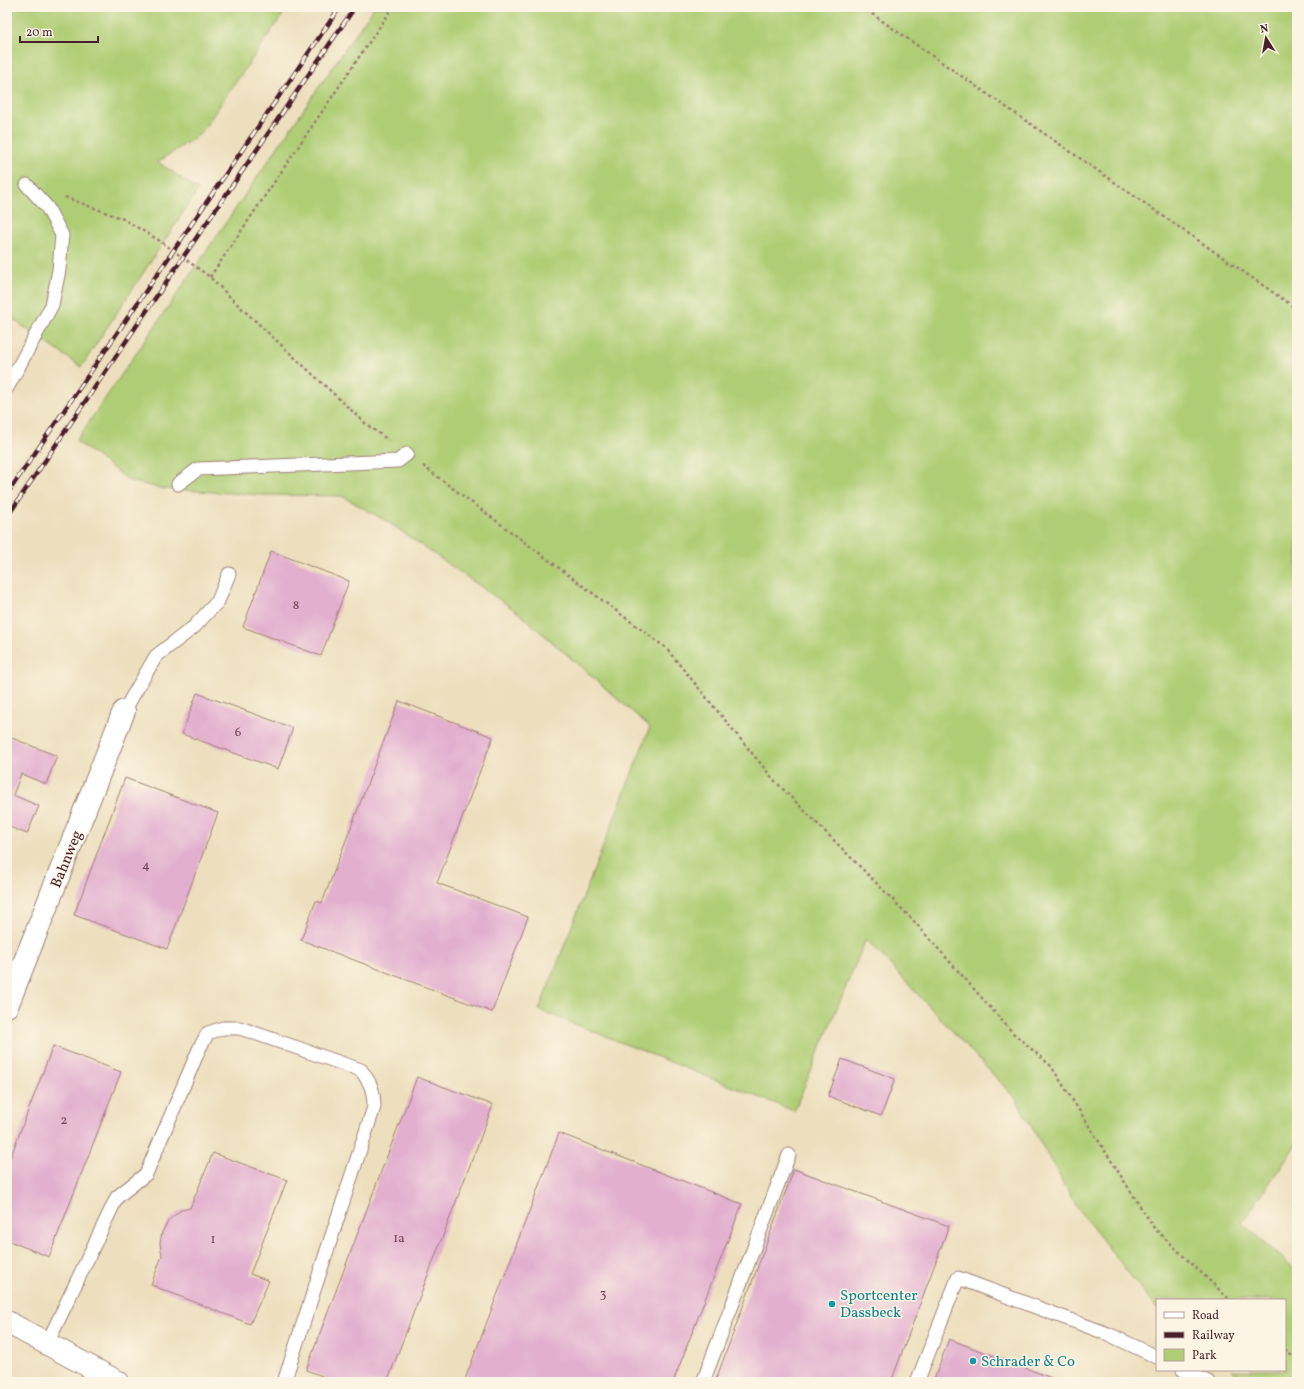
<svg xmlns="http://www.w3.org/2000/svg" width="1304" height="1389" font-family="Vollkorn,serif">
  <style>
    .green { fill: #afcd74; stroke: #7c7650 }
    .building { fill: #e2afcf }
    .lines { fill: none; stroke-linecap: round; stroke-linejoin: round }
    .service-casing { stroke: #9c7f74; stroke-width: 15 }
    .minor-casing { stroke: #9c7f74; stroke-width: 24 }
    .path { stroke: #9c7f74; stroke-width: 2.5; stroke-dasharray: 3 3; stroke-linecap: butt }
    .service { stroke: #fff; stroke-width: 13 }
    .minor { stroke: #fff; stroke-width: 22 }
    .rail-casing { stroke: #4a1f2b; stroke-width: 4.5 }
    .rail { stroke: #fcf5e5; stroke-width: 3; stroke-dasharray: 9; stroke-linecap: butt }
    .culture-dot { fill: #0f9aa8; stroke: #fcf5e5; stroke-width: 1.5 }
    .labels { text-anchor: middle; stroke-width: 3; stroke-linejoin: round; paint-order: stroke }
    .number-label { font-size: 13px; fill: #704354 }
    .street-label { font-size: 15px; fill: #4a1f2b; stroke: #fcf5e5 }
    .culture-label { font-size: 15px; fill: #0d838f; stroke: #fcf5e5; text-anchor: start }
  </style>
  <rect width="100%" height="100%" fill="#fcf5e5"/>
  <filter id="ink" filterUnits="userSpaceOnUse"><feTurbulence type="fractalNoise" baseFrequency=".025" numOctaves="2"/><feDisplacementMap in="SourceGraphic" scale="8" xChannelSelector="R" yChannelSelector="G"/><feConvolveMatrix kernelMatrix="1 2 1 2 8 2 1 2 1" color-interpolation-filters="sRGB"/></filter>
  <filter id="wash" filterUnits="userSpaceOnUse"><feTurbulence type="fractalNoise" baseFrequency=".012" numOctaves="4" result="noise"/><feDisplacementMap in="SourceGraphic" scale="16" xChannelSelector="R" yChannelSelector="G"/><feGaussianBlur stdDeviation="0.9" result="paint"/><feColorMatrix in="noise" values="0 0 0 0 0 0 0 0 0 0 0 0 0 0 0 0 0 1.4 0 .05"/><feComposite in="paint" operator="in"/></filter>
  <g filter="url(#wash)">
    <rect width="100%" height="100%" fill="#eddfbd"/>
    <g class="green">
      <path d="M7,7H288L200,134L158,162L198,190L81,367L7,315Z"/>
      <path d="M374,7H1297V1143L1242,1223L1297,1271V1382H1246L1231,1370H1285V1300H1157V1309L1078,1209L1016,1099L866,939L794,1111L539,1010L650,727L520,614L388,522L342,496L263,495L163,489L130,481L76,441Z"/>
    </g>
    <g id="blocks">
      <g class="building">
        <path d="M271,551L349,581L321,656L243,627Z"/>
        <path d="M197,693L293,728L278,769L182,734Z"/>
        <path d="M399,701L493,737L437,883L528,917L492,1012L301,940L316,901L322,903Z"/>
        <path d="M7,736L57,756L46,784L21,774L13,795L39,806L27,834L7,826Z"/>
        <path d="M125,778L218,813L167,949L74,915Z"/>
        <path d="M53,1046L121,1072L49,1257L7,1240V1166Z"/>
        <path d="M842,1059L895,1079L881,1116L828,1096Z"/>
        <path d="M417,1077L493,1105L387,1382H338L306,1370Z"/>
        <path d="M559,1133L742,1204L673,1382H464Z"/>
        <path d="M213,1153L287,1180L250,1274L269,1281L250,1324L151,1285L162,1256L160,1243L162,1232L169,1220L181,1210L190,1208Z"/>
        <path d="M794,1169L949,1226L891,1382H715Z"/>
        <path d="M949,1339L1062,1382H933Z"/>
      </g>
    </g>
  </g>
  <g filter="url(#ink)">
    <use href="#blocks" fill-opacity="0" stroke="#9c7f74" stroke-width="1"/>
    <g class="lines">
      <g class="service-casing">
        <g id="service">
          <path d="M7,388L52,305L59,270L62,235L47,207L27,185"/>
          <path d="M178,484L198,469L398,461L407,454"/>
          <path d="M124,711L156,656L194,627L218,601L229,574"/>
          <path d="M47,1344L117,1197L146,1174L200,1047L208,1033L223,1028H240L361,1070C371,1084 374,1090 374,1107L284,1382"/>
          <path d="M1183,1370L1208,1382"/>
          <path d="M703,1382L789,1155"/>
          <path d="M917,1382L958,1278L1108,1334L1157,1357"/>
        </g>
      </g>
      <g class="minor-casing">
        <g id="minor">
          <path d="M7,1006L124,711"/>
          <path d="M7,1322L118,1382"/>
        </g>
      </g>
      <g class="path">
        <path d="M862,7L1297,309"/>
        <path d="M65,197L123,219L160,241L210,277L235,302L365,423L388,440"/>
        <path d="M210,277L393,7"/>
        <path d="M423,466L666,648L774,780L911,918L1013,1033L1051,1066L1154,1228L1230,1300"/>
        <path d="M1285,1350L1297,1360"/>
      </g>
      <use href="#service" class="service"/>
      <use href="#minor" class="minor"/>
      <g class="rail-casing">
        <g id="rail">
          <path d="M7,494L340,7"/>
          <path d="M7,517L177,266L355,7"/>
        </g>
      </g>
      <use href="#rail" class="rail"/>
    </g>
  </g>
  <g class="culture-dot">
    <circle cx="832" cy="1304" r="4"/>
    <circle cx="973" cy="1361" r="4"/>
  </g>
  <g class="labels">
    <g class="number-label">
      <text x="296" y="609">8</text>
      <text x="238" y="736">6</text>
      <text x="146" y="869">4</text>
      <text x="64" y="1124">2</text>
      <text x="399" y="1242">1a</text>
      <text x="213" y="1243">1</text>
      <text x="603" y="1298">3</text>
    </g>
    <g class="street-label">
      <text transform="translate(66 859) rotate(-68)" y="5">Bahnweg</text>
    </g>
    <g class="culture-label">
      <text x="840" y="1300">Sportcenter<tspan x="840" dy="17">Dassbeck</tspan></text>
      <text x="981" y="1366">Schrader &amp; Co</text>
    </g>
  </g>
  <rect width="1304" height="1389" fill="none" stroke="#fcf5e5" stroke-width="24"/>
  <rect x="1156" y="1299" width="130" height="72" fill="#fcf5e5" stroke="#b59f9b"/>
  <rect x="1164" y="1312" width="20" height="6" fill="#ffffff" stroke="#b59f9b"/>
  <text x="1192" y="1319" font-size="12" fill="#4a1f2b">Road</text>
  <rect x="1164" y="1332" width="20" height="6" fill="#4a1f2b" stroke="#b59f9b"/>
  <text x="1192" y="1339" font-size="12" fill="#4a1f2b">Railway</text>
  <rect x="1164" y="1349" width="20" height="12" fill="#afcd74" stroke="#b59f9b"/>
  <text x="1192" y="1359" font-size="12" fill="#4a1f2b">Park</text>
  <g transform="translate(1266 38) rotate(349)" stroke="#fcf5e5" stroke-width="3" paint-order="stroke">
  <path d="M0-3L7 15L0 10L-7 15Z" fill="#4a1f2b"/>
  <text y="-6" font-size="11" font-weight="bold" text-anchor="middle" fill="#4a1f2b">N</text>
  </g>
  <path d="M20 36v6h78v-6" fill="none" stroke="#4a1f2b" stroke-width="2"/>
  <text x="26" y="36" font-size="12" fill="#4a1f2b" stroke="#fcf5e5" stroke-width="3" paint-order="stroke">20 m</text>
</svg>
